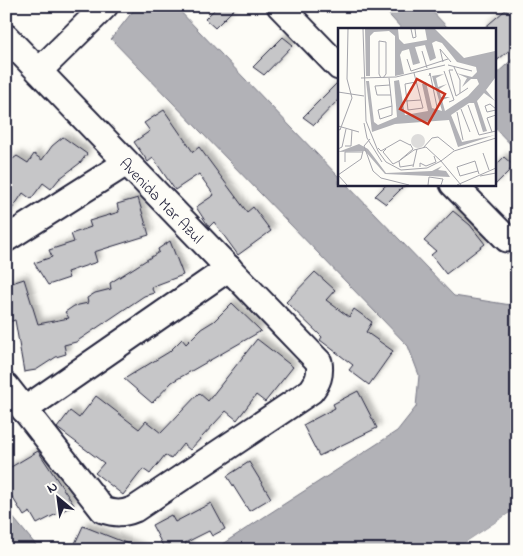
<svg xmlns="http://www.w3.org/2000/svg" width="523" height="556" font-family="'Indie Flower',sans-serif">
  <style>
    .water { fill: #b2b2b7; stroke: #787885 }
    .pier { fill: #fdfcf7 }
    .building { fill: #c6c6c8; stroke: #22223b; filter: url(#shadow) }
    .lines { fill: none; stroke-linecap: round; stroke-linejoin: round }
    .minor-casing { stroke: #22223b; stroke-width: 29 }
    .minor { stroke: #fdfcf7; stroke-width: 25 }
    .labels { text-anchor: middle; stroke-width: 4.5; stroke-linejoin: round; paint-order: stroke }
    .street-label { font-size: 16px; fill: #22223b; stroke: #fdfcf7 }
    .inset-road { fill: none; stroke: #a5a5ac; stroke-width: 1 }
    .view { fill: #c8321e; fill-opacity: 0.15; stroke: #c8321e; stroke-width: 2.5 }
    .inset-edge { fill: none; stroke: #22223b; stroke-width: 2.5 }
  </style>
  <defs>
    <filter id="shadow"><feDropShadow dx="4.5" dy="-4.5" stdDeviation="2.5" flood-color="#0004"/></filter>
  </defs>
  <rect width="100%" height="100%" fill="#fdfcf7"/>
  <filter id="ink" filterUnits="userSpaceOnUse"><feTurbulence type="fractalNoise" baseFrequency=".02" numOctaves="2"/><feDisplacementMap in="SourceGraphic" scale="10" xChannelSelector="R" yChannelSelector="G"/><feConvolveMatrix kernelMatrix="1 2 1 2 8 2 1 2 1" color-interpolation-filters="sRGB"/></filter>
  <g filter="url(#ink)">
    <g class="water">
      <path d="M137,6H175L339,177V184H346L454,296L517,306V508L454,550H213L397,431L416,407L419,375L408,346L111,39Z"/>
      <path d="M381,6H427L449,29H402Z"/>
      <path d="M517,55V151L494,127V76Z"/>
      <path d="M6,509L40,550H6Z"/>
    </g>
    <path class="pier" d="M517,508V511L458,550H454Z"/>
    <g class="building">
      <path d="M218,6H237L215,28L205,19Z"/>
      <path d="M510,6H517V44L494,63V29H483Z"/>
      <path d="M283,37L293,45L264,75L253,67Z"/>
      <path d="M339,81V99L314,125L303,117Z"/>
      <path d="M164,110L193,152L199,147L247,212L253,207L271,231L238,255L214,222L209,227L196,207L214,195L199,174L175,190L153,158L148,162L134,142L150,131L144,123Z"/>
      <path d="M63,137L87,154L80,163L59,179L51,189L43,183L31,199L23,193L6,218V164L17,156L28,163L34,154L42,160L52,146Z"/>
      <path d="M504,157L514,166L494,186V167Z"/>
      <path d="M387,184H406L386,204L375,196Z"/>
      <path d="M138,198L149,235L94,252L97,262L67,272L69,278L48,285L34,263L52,257L49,250L74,242L71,234L91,227L89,221L119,212L117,204Z"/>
      <path d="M453,211L470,225L485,244L446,274L431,255L436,251L424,241Z"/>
      <path d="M170,241L183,275L151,287L154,293L144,296L76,342L64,345L66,354L56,357L36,370L24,372L15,320L6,323V285L24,279L38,324L69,318L65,312L74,306L88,303L87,298L95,293L111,289L110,283L159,252L158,249Z"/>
      <path d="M315,272L335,290L326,300L349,317L354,309L372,322L366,332L393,351L369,385L349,370L353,365L320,340L322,337L286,302Z"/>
      <path d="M232,303L261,331L172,382L152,403L124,379L169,352L182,339L186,344L201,329L214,321Z"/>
      <path d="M257,339L293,367L265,402L256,395L237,420L226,411L190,450L183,444L171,459L165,455L150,474L143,469L123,495L95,473L104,463L57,428L70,411L79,418L96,396L139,429L146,421L161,433L199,393L208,401Z"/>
      <path d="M358,391L377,428L319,456L303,425L335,408L333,404Z"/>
      <path d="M38,451L74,505L37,524L30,512L24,516L6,487V470Z"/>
      <path d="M249,462L271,498L249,511L227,476Z"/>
      <path d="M211,503L225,529L212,536L209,531L185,543L188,550H172L169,545L164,548L152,525L171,515L175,522Z"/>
      <path d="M83,526L141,549L140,550H72Z"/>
    </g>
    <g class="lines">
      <g class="minor-casing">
        <g id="minor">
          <path d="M280,6L339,67"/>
          <path d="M6,37L319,362C321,375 318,382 311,391L135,509C123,514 115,514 103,510L6,386"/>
          <path d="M39,71L105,6"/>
          <path d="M453,184L507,239"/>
          <path d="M6,239L126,163"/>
          <path d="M24,410L229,268"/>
        </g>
      </g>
      <use href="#minor" class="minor"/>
    </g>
  </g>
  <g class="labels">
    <g class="street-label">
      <text transform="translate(162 200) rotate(46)" y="6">Avenida Mar Azul</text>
    </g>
  </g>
  <g transform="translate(338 28)">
    <rect width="158" height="158" fill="#fdfcf7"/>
    <path d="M73 113a7 7 0 1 1 14 0a7 7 0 1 1-14 0Z" fill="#dddcdb"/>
    <path d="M27,1H60L61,11L66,16L89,12L87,1H97L126,30L157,23V50L148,62L157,73L146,65L139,73L149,103L145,104L136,75H131L113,87L124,114L157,107L120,119L111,92L57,96L34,104L28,53H31L36,94L40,97L59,89L56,53L61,52L67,87L90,83L84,56L88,54L94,80L104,83L94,48L106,46L98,50L100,59L109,56L101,61L103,69H112L104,72L107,83L130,68L141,56L139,51H133L124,59L129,50L118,45L134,49L139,44L138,39L119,34L104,15L98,13L94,15L98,30L92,33L87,17L77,19L82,35L75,37L71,21L64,23L62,27L66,46L57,48V8L51,3L36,4L32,8V48H28ZM21,116L30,121L48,145L94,143L104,138L100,142L108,143L112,149L47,146L27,123L0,124Z" fill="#b2b2b7"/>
    <path class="inset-road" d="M25,1L28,93L40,123L48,134L63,142L89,140L103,133L88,119L76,122L61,133L75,121L72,116M73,1L75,10L78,9L77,1M84,23L89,40M69,31L73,43L110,31M105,34L102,21L113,34M110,37L134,43M116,39L122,52V65M115,42H111L118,68L130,60M106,43L116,72L111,74M76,45L85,80L70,82L67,56L78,54M91,48L92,45L99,79M23,50L58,49L107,37M43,50L41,46V13L48,14V46L45,50M51,50L54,78V87L42,91L40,82L54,78M52,57L37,58L39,67H53M0,64L26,68M68,73L83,72M130,77L141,107L158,103M123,81L132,104M158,81L152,76L147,78L149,84L158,82M119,84L125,112M26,95L29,110L44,134M0,98L21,104M0,101L2,102L14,70L9,51L10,1M154,104L149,90L158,87M32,111L26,118L35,143L43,150L71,157M7,118H13L14,102M40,120L43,123L62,112L72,117M85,120L94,110L100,109L116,122M0,121L4,119L8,101M48,121L45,124L55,136L61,133M145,125L151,142M61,133L62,139L75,137M7,134V124H25M75,139L79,121M82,139V135L88,138L98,134L96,128M140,143L122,148L119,139L137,133L140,143L141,146M142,148L158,145M9,157L0,147L23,131L25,123M90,157L91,149L105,151L103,157M119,157L158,140M123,157L103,133L116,123L158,110"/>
    <path class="view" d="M79,51L107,66L90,96L62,81Z"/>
    <rect width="158" height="158" class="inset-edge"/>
  </g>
  <rect width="523" height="556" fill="none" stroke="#fdfcf7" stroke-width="25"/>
  <rect x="12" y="12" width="498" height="531" fill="none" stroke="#22223b" stroke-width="2" filter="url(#ink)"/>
  <g transform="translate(58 498) rotate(331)" stroke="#fdfcf7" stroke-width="4" paint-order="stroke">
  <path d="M0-4L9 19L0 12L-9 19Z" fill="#22223b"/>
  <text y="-8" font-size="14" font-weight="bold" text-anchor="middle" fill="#22223b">N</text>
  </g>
</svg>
